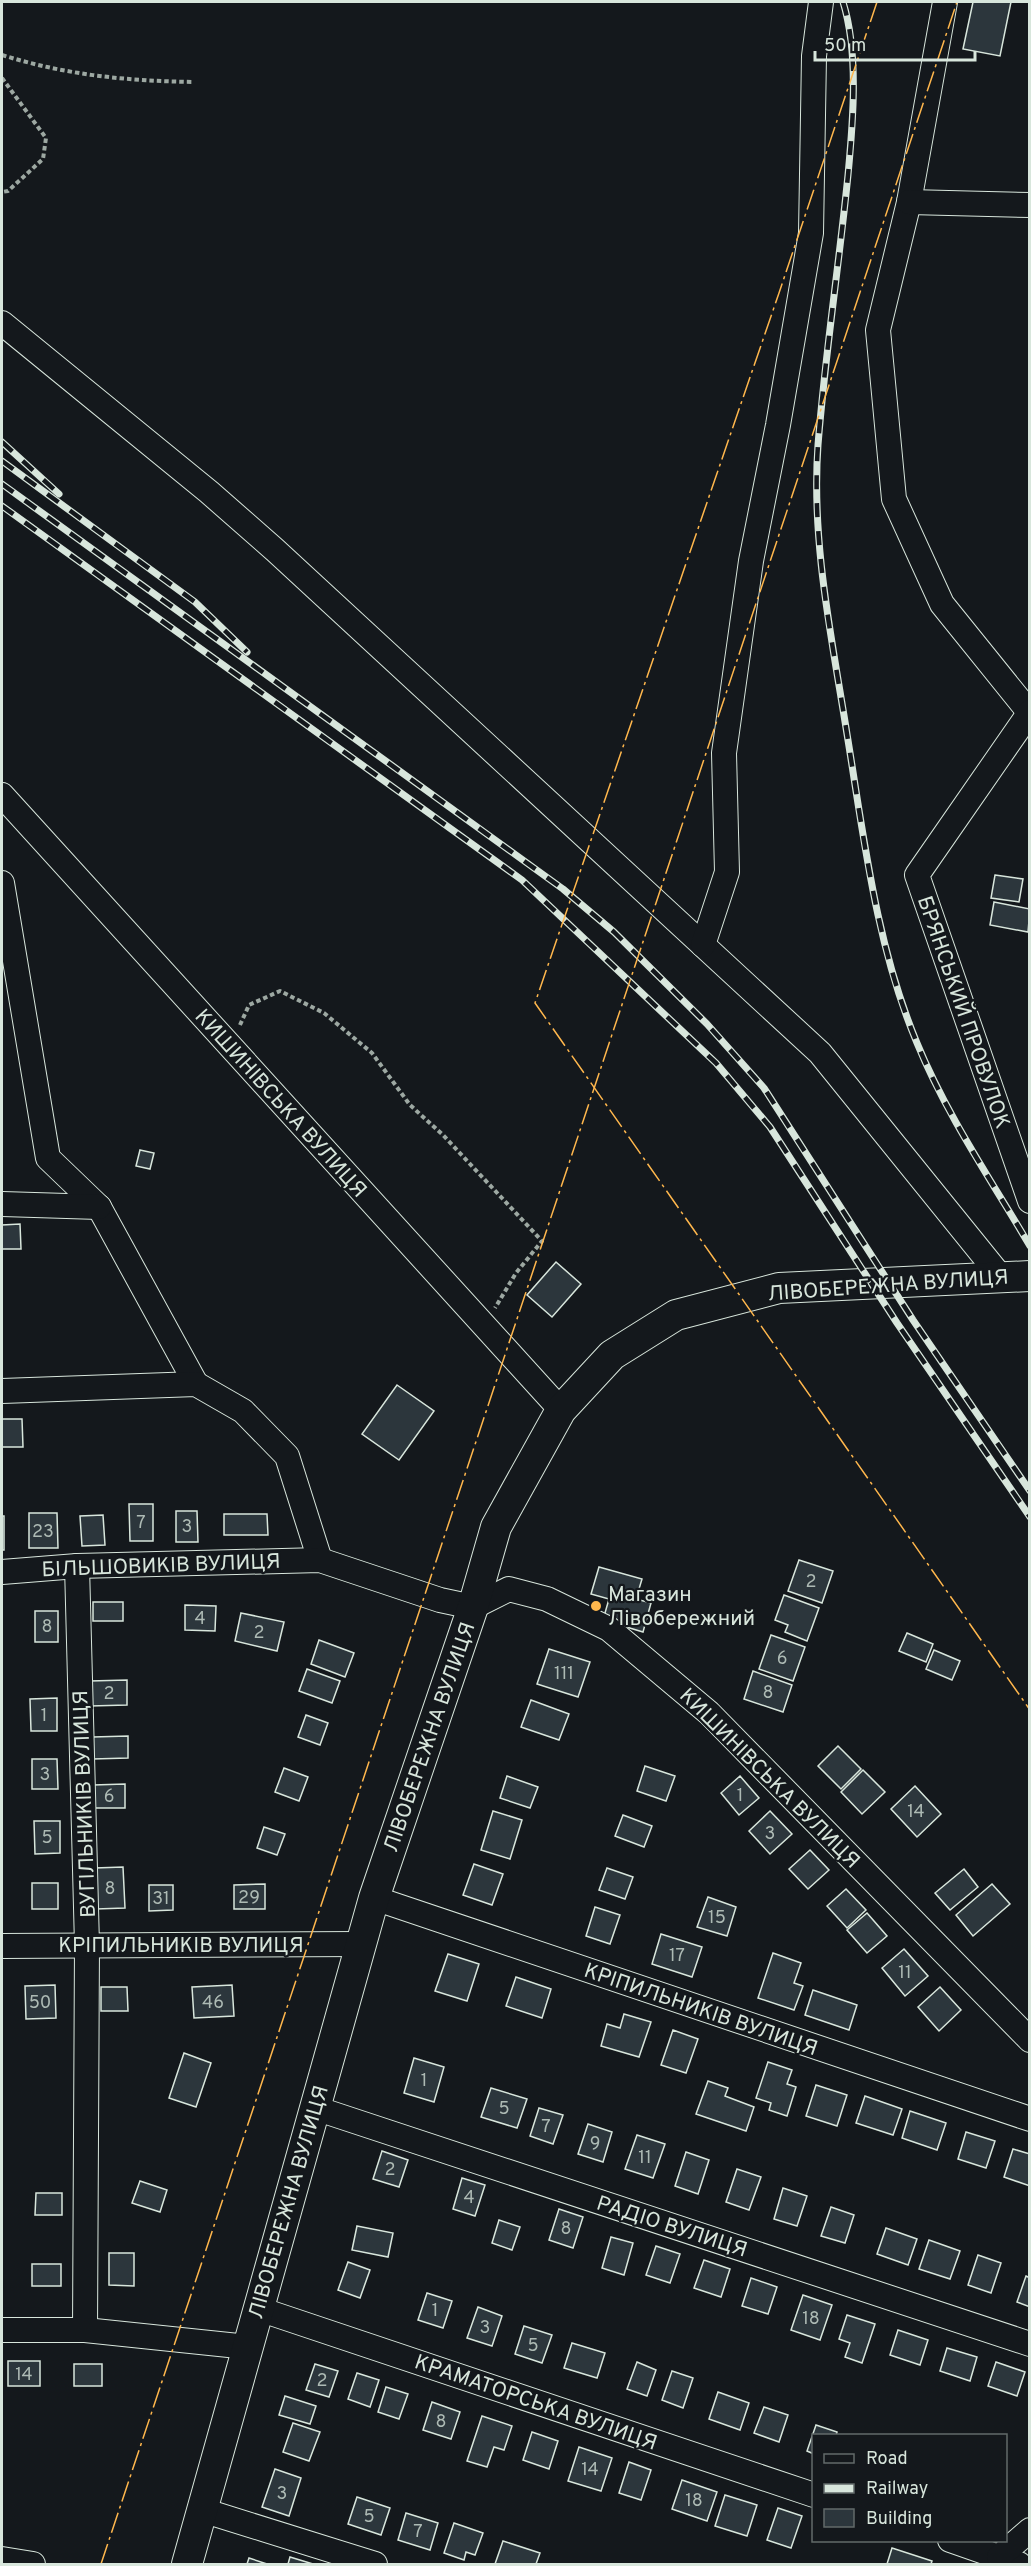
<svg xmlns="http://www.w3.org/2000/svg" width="1031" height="2566" font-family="Overpass,sans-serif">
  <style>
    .building { fill: #2c363c; stroke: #d8e6dc; stroke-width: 1.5 }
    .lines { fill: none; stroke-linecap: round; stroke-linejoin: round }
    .minor-casing { stroke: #d8e6dc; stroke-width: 26 }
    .major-casing { stroke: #d8e6dc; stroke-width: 32 }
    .path { stroke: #9da8a2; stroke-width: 4; stroke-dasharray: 4.5 3; stroke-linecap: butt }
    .minor { stroke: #14181c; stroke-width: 24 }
    .major { stroke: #14181c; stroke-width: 30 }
    .rail-casing { stroke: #d8e6dc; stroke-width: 7 }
    .rail { stroke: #14181c; stroke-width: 4.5; stroke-dasharray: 14; stroke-linecap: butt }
    .power { stroke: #ffb74d; stroke-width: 1.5; stroke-dasharray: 21 4.5 3 4.5; stroke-linecap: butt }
    .poi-dot { fill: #ffb74d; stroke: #14181c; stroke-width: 2 }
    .labels { text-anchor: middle; stroke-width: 4.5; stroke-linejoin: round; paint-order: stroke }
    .number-label { font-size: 18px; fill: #adbab4 }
    .street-label { font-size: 21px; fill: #d8e6dc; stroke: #14181c }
    .poi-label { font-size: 21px; fill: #d8e6dc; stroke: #14181c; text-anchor: start }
  </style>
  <rect width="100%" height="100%" fill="#14181c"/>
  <g class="building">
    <path d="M973,2H1011L1000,56L963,49Z"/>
    <path d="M995,875L1023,879L1019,902L991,898Z"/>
    <path d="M994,902L1030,909L1028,932L990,925Z"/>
    <path d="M140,1150L154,1153L150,1169L136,1166Z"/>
    <path d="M20,1224L21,1249H2V1225Z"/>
    <path d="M556,1262L581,1284L552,1317L527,1295Z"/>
    <path d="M397,1385L434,1411L399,1460L362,1434Z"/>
    <path d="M2,1419H22L23,1447H2Z"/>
    <path d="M129,1504H153V1541H130Z"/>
    <path d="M176,1511H197L198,1542H176Z"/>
    <path d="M29,1513H57L58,1548H29Z"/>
    <path d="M224,1514H267L268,1535H224Z"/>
    <path d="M103,1515L105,1545L82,1546L80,1516Z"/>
    <rect x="2" y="1516" width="2" height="34"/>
    <path d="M799,1560L833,1571L822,1603L788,1591Z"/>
    <path d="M599,1567L642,1579L636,1599L651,1603L643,1632L603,1620L609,1599L591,1594Z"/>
    <path d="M784,1595L819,1608L807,1641L785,1632L788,1625L775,1620Z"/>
    <rect x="93" y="1602" width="30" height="19"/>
    <path d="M185,1605L216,1606L215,1631L185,1630Z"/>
    <rect x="35" y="1611" width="23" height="31"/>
    <path d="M241,1613L284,1622L277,1651L235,1641Z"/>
    <path d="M907,1633L933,1644L926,1662L899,1651Z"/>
    <path d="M771,1635L805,1647L793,1681L759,1669Z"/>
    <path d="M319,1640L354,1653L345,1677L311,1664Z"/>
    <path d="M549,1649L590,1662L578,1697L537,1684Z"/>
    <path d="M934,1650L960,1661L952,1680L926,1669Z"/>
    <path d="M307,1669L340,1681L332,1703L299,1691Z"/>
    <path d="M753,1671L792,1685L783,1712L744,1699Z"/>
    <path d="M127,1680V1705L90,1706V1681Z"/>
    <path d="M57,1698V1731H31L30,1699Z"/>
    <path d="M531,1700L569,1714L559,1740L521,1727Z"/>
    <path d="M306,1715L328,1723L320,1745L298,1737Z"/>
    <path d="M128,1736V1758L93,1759V1737Z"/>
    <path d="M838,1746L861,1769L841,1789L818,1766Z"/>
    <path d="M32,1759H57L58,1789H32Z"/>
    <path d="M645,1766L675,1776L666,1801L637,1791Z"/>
    <path d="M284,1768L308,1777L299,1801L275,1792Z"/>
    <path d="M863,1770L885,1792L862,1814L841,1792Z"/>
    <path d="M507,1776L538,1787L530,1808L500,1798Z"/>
    <path d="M740,1776L759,1798L739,1815L721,1793Z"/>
    <path d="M125,1784V1808H94L93,1785Z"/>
    <path d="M915,1786L941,1814L917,1837L891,1809Z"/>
    <path d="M493,1811L522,1820L510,1859L481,1850Z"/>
    <path d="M770,1811L792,1834L770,1854L749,1831Z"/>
    <path d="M623,1815L652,1826L644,1847L615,1836Z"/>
    <path d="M34,1821H60V1853L35,1854Z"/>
    <path d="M264,1827L285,1834L277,1855L257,1848Z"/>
    <path d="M810,1850L829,1870L808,1889L789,1869Z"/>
    <path d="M474,1864L503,1874L492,1905L463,1895Z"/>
    <path d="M123,1867L125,1908L96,1909L95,1868Z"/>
    <path d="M607,1868L633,1877L625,1899L599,1890Z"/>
    <path d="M964,1869L978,1887L950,1910L935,1893Z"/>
    <rect x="32" y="1883" width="26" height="26"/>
    <path d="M265,1884V1909H234V1885Z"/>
    <path d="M992,1884L1010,1904L973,1936L956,1915Z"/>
    <path d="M149,1885H173V1910L149,1911Z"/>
    <path d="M846,1889L866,1910L847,1928L827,1906Z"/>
    <path d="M708,1897L736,1907L727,1936L697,1927Z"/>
    <path d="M595,1907L620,1915L610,1944L586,1936Z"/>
    <path d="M867,1913L887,1936L867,1953L847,1930Z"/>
    <path d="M661,1934L702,1947L692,1977L652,1964Z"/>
    <path d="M904,1949L928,1976L905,1996L882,1968Z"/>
    <path d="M773,1953L801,1963L794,1983L803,1986L794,2010L758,1998Z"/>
    <path d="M448,1954L479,1964L467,2001L435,1991Z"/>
    <path d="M516,1977L551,1989L542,2018L506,2006Z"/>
    <path d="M55,1985L56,2018L26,2019L25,1986Z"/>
    <path d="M232,1985L234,2016L194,2018L192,1987Z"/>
    <path d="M101,1987H127L128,2011H101Z"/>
    <path d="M940,1987L961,2010L939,2031L918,2007Z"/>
    <path d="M813,1990L857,2005L849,2030L805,2015Z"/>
    <path d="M624,2014L651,2022L639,2057L601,2046L607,2024L620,2028Z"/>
    <path d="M673,2030L698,2039L686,2073L661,2065Z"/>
    <path d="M184,2053L211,2063L196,2107L169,2098Z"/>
    <path d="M414,2058L444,2067L434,2102L404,2093Z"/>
    <path d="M768,2062L792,2070L787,2084L796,2087L787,2116L769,2110L771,2103L756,2098Z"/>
    <path d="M708,2081L728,2088L725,2096L754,2107L746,2131L696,2114Z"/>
    <path d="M816,2085L847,2095L837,2126L806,2116Z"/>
    <path d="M491,2088L527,2099L517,2128L481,2117Z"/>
    <path d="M865,2096L902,2109L893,2135L856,2123Z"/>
    <path d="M539,2108L563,2115L553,2144L530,2136Z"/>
    <path d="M910,2111L946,2123L937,2150L902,2138Z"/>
    <path d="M588,2124L612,2132L603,2162L578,2154Z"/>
    <path d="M966,2132L995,2141L986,2168L958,2159Z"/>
    <path d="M637,2135L665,2144L653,2178L625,2169Z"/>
    <path d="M1013,2149L1030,2154V2186L1004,2177Z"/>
    <path d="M382,2151L408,2160L399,2187L373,2179Z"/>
    <path d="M686,2152L709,2160L698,2194L675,2186Z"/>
    <path d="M737,2169L761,2177L749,2210L726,2202Z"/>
    <path d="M462,2178L485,2185L475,2216L453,2209Z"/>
    <path d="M140,2181L167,2190L160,2212L132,2203Z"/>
    <path d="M783,2188L807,2196L797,2226L774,2219Z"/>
    <path d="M36,2193H62V2215H35Z"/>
    <path d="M831,2207L854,2215L845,2243L821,2236Z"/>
    <path d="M559,2209L583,2217L573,2248L549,2240Z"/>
    <path d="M499,2220L520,2227L512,2250L492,2243Z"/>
    <path d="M357,2226L393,2233L388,2257L352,2250Z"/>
    <path d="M886,2228L917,2239L908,2265L877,2254Z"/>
    <path d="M611,2237L633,2243L624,2275L602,2268Z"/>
    <path d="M929,2240L960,2251L950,2279L919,2269Z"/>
    <path d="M656,2246L680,2254L670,2283L646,2275Z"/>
    <path d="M109,2253H134V2286L109,2285Z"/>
    <path d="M978,2255L1001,2263L991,2293L968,2285Z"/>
    <path d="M704,2260L730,2269L721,2297L694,2288Z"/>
    <path d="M348,2262L370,2270L360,2298L338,2290Z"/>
    <rect x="32" y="2264" width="29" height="22"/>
    <path d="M1026,2276L1030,2278V2307L1017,2302Z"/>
    <path d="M751,2278L777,2287L768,2314L742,2306Z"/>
    <path d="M427,2293L452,2301L443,2328L418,2320Z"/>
    <path d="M803,2295L832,2305L820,2340L791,2330Z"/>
    <path d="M478,2307L502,2316L492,2346L467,2338Z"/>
    <path d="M847,2315L875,2324L862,2363L845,2357L850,2343L839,2339Z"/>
    <path d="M524,2326L552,2335L542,2363L515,2354Z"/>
    <path d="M898,2330L928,2340L920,2365L890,2355Z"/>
    <path d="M572,2343L605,2353L597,2378L564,2368Z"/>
    <path d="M947,2348L977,2357L970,2381L940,2371Z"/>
    <rect x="8" y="2361" width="32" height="25"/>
    <path d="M637,2362L656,2370L647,2396L627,2389Z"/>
    <path d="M996,2362L1025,2372L1017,2396L988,2386Z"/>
    <rect x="74" y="2364" width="28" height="22"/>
    <path d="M315,2364L338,2371L329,2397L306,2390Z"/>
    <path d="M672,2371L693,2378L683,2408L662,2400Z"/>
    <path d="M357,2373L379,2380L370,2407L348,2399Z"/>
    <path d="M386,2387L408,2394L399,2419L378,2412Z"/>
    <path d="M718,2392L749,2403L740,2430L709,2419Z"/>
    <path d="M285,2396L316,2406L310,2424L279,2415Z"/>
    <path d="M432,2402L460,2412L451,2439L423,2430Z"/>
    <path d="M764,2407L788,2415L779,2442L754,2433Z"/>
    <path d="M482,2416L512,2426L504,2450L494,2447L487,2467L467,2461Z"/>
    <path d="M293,2423L320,2432L309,2461L283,2452Z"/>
    <path d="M816,2425L837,2432L836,2436H814V2454L807,2451Z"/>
    <path d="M532,2432L558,2441L549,2469L523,2460Z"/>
    <path d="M579,2447L612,2458L601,2491L568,2481Z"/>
    <path d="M629,2462L651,2470L641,2500L619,2493Z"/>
    <path d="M275,2469L301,2478L289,2516L262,2507Z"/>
    <path d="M682,2480L717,2492L707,2521L672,2509Z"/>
    <path d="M725,2495L757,2505L747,2536L715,2526Z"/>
    <path d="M357,2497L390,2508L381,2535L348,2524Z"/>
    <path d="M778,2508L802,2516L791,2548L767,2540Z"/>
    <path d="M406,2513L438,2523L430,2550L398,2540Z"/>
    <path d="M454,2523L483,2533L475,2555L466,2552L464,2560L444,2553Z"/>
    <path d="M503,2541L540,2553L536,2564H495Z"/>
    <path d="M892,2548L932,2561L931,2564H887Z"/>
    <path d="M290,2557L313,2564H288Z"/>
    <path d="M249,2558L267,2564H247Z"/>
  </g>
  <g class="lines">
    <g class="minor-casing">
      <g id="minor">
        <path d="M945,2L909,202L878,330L894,499L942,604L1029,712"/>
        <path d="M909,202L1030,205"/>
        <path d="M2,323L209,492L275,550L820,1053L1001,1277"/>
        <path d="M1030,712L917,875L1030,1201"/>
        <path d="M2,795L561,1410"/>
        <path d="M2,883L48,1158L99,1207L196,1384"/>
        <path d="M703,945L727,872L724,753L751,561L778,425L811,233L814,56L821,2"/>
        <path d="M2,1204L99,1207"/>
        <path d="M2,1391L196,1384L243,1411L287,1456L320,1560"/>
        <path d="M77,1566L87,1945L85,2330"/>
        <path d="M2,1572L77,1566L320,1560L440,1600L473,1607L509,1589L547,1599L609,1629L709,1713L1030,2040"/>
        <path d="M374,1898L1030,2119"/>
        <path d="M2,1946L361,1944"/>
        <path d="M315,2108L1030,2344"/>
        <path d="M259,2309L814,2495"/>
        <path d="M2,2330H85L248,2347"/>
        <path d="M202,2510L375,2564"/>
        <path d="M950,2540L1019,2564"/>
        <path d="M999,2557L1030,2530"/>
        <path d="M2,2559L33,2564"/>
      </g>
    </g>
    <g class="major-casing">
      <path id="major" d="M187,2564L374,1898L473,1607L496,1527L561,1410L612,1355L676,1315L779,1288L1030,1276"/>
    </g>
    <g class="path">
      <path d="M2,55C66,75 127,81 194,82"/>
      <path d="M2,78L46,138L43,159L8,191L2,192"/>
      <path d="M240,1025L249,1005L280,991L324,1013L372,1053L410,1105L443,1135L542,1241L516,1273L495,1308"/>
    </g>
    <use href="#minor" class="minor"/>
    <use href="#major" class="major"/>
    <g class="rail-casing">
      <g id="rail">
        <path d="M843,2C859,53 853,122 848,175C839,265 825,355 818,445C811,542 832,639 847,734C864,838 876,945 917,1043C946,1114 991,1180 1030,1246"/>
        <path d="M2,442L59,494"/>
        <path d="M2,461L195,602L247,652"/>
        <path d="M2,484L563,889L614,932L707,1024L764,1088L913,1320L1030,1491"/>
        <path d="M2,506L522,880L716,1063L770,1127L897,1323L1030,1517"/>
      </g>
    </g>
    <use href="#rail" class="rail"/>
    <g class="power">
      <path d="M877,2L779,293L535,1003L1030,1710"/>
      <path d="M101,2564L957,2"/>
    </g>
  </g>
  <circle class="poi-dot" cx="596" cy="1606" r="6"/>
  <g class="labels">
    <g class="number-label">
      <text x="141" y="1528">7</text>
      <text x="187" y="1532">3</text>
      <text x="43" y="1537">23</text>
      <text x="811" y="1587">2</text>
      <text x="200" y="1624">4</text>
      <text x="47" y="1632">8</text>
      <text x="259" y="1638">2</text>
      <text x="782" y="1664">6</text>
      <text x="564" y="1679">111</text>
      <text x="768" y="1698">8</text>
      <text x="109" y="1699">2</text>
      <text x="44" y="1721">1</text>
      <text x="45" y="1780">3</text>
      <text x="740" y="1801">1</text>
      <text x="109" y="1802">6</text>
      <text x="916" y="1817">14</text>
      <text x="770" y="1839">3</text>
      <text x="47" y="1843">5</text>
      <text x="110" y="1894">8</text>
      <text x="249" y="1903">29</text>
      <text x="161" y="1904">31</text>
      <text x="717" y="1923">15</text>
      <text x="677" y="1961">17</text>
      <text x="905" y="1978">11</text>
      <text x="40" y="2008">50</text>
      <text x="213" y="2008">46</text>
      <text x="424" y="2086">1</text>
      <text x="504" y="2114">5</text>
      <text x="546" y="2132">7</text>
      <text x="595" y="2149">9</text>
      <text x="645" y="2163">11</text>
      <text x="390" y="2175">2</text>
      <text x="469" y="2203">4</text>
      <text x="566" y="2234">8</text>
      <text x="435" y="2316">1</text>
      <text x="811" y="2324">18</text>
      <text x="485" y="2333">3</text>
      <text x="533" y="2351">5</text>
      <text x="24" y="2380">14</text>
      <text x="322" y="2386">2</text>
      <text x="441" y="2427">8</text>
      <text x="590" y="2475">14</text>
      <text x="282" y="2499">3</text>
      <text x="694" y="2506">18</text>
      <text x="369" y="2522">5</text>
      <text x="418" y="2537">7</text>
    </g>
    <g class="street-label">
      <text transform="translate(964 1012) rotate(71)" y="7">БРЯНСЬКИЙ ПРОВУЛОК</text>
      <text transform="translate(281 1103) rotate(48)" y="7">КИШИНІВСЬКА ВУЛИЦЯ</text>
      <text transform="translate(888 1285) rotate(-4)" y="7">ЛІВОБЕРЕЖНА ВУЛИЦЯ</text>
      <text transform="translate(161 1565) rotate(-2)" y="7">БІЛЬШОВИКІВ ВУЛИЦЯ</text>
      <text transform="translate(429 1737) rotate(-71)" y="7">ЛІВОБЕРЕЖНА ВУЛИЦЯ</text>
      <text transform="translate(770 1778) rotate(45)" y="7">КИШИНІВСЬКА ВУЛИЦЯ</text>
      <text transform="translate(84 1804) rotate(-92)" y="7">ВУГІЛЬНИКІВ ВУЛИЦЯ</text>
      <text x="181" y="1952">КРІПИЛЬНИКІВ ВУЛИЦЯ</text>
      <text transform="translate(701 2009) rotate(19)" y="7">КРІПИЛЬНИКІВ ВУЛИЦЯ</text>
      <text transform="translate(288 2202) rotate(-74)" y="7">ЛІВОБЕРЕЖНА ВУЛИЦЯ</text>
      <text transform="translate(672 2226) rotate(18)" y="7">РАДІО ВУЛИЦЯ</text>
      <text transform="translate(536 2402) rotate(19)" y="7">КРАМАТОРСЬКА ВУЛИЦЯ</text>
    </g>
    <g class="poi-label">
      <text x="608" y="1601">Магазин<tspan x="608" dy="24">Лівобережний</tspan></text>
    </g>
  </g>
  <rect width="1031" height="2566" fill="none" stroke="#d8e6dc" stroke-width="6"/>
  <rect x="812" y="2434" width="195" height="108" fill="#14181c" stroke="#626a69" stroke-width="1.5"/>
  <rect x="824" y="2454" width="30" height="9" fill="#14181c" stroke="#626a69" stroke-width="1.5"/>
  <text x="866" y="2464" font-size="18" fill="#d8e6dc">Road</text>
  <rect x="824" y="2484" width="30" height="9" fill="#d8e6dc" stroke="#626a69" stroke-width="1.5"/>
  <text x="866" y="2494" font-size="18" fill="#d8e6dc">Railway</text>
  <rect x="824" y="2509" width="30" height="18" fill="#2c363c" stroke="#626a69" stroke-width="1.5"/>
  <text x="866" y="2524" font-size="18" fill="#d8e6dc">Building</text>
  <path d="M815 51v9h160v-9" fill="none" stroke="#d8e6dc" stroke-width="3"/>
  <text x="824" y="51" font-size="18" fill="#d8e6dc" stroke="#14181c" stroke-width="4.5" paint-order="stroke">50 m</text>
</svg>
